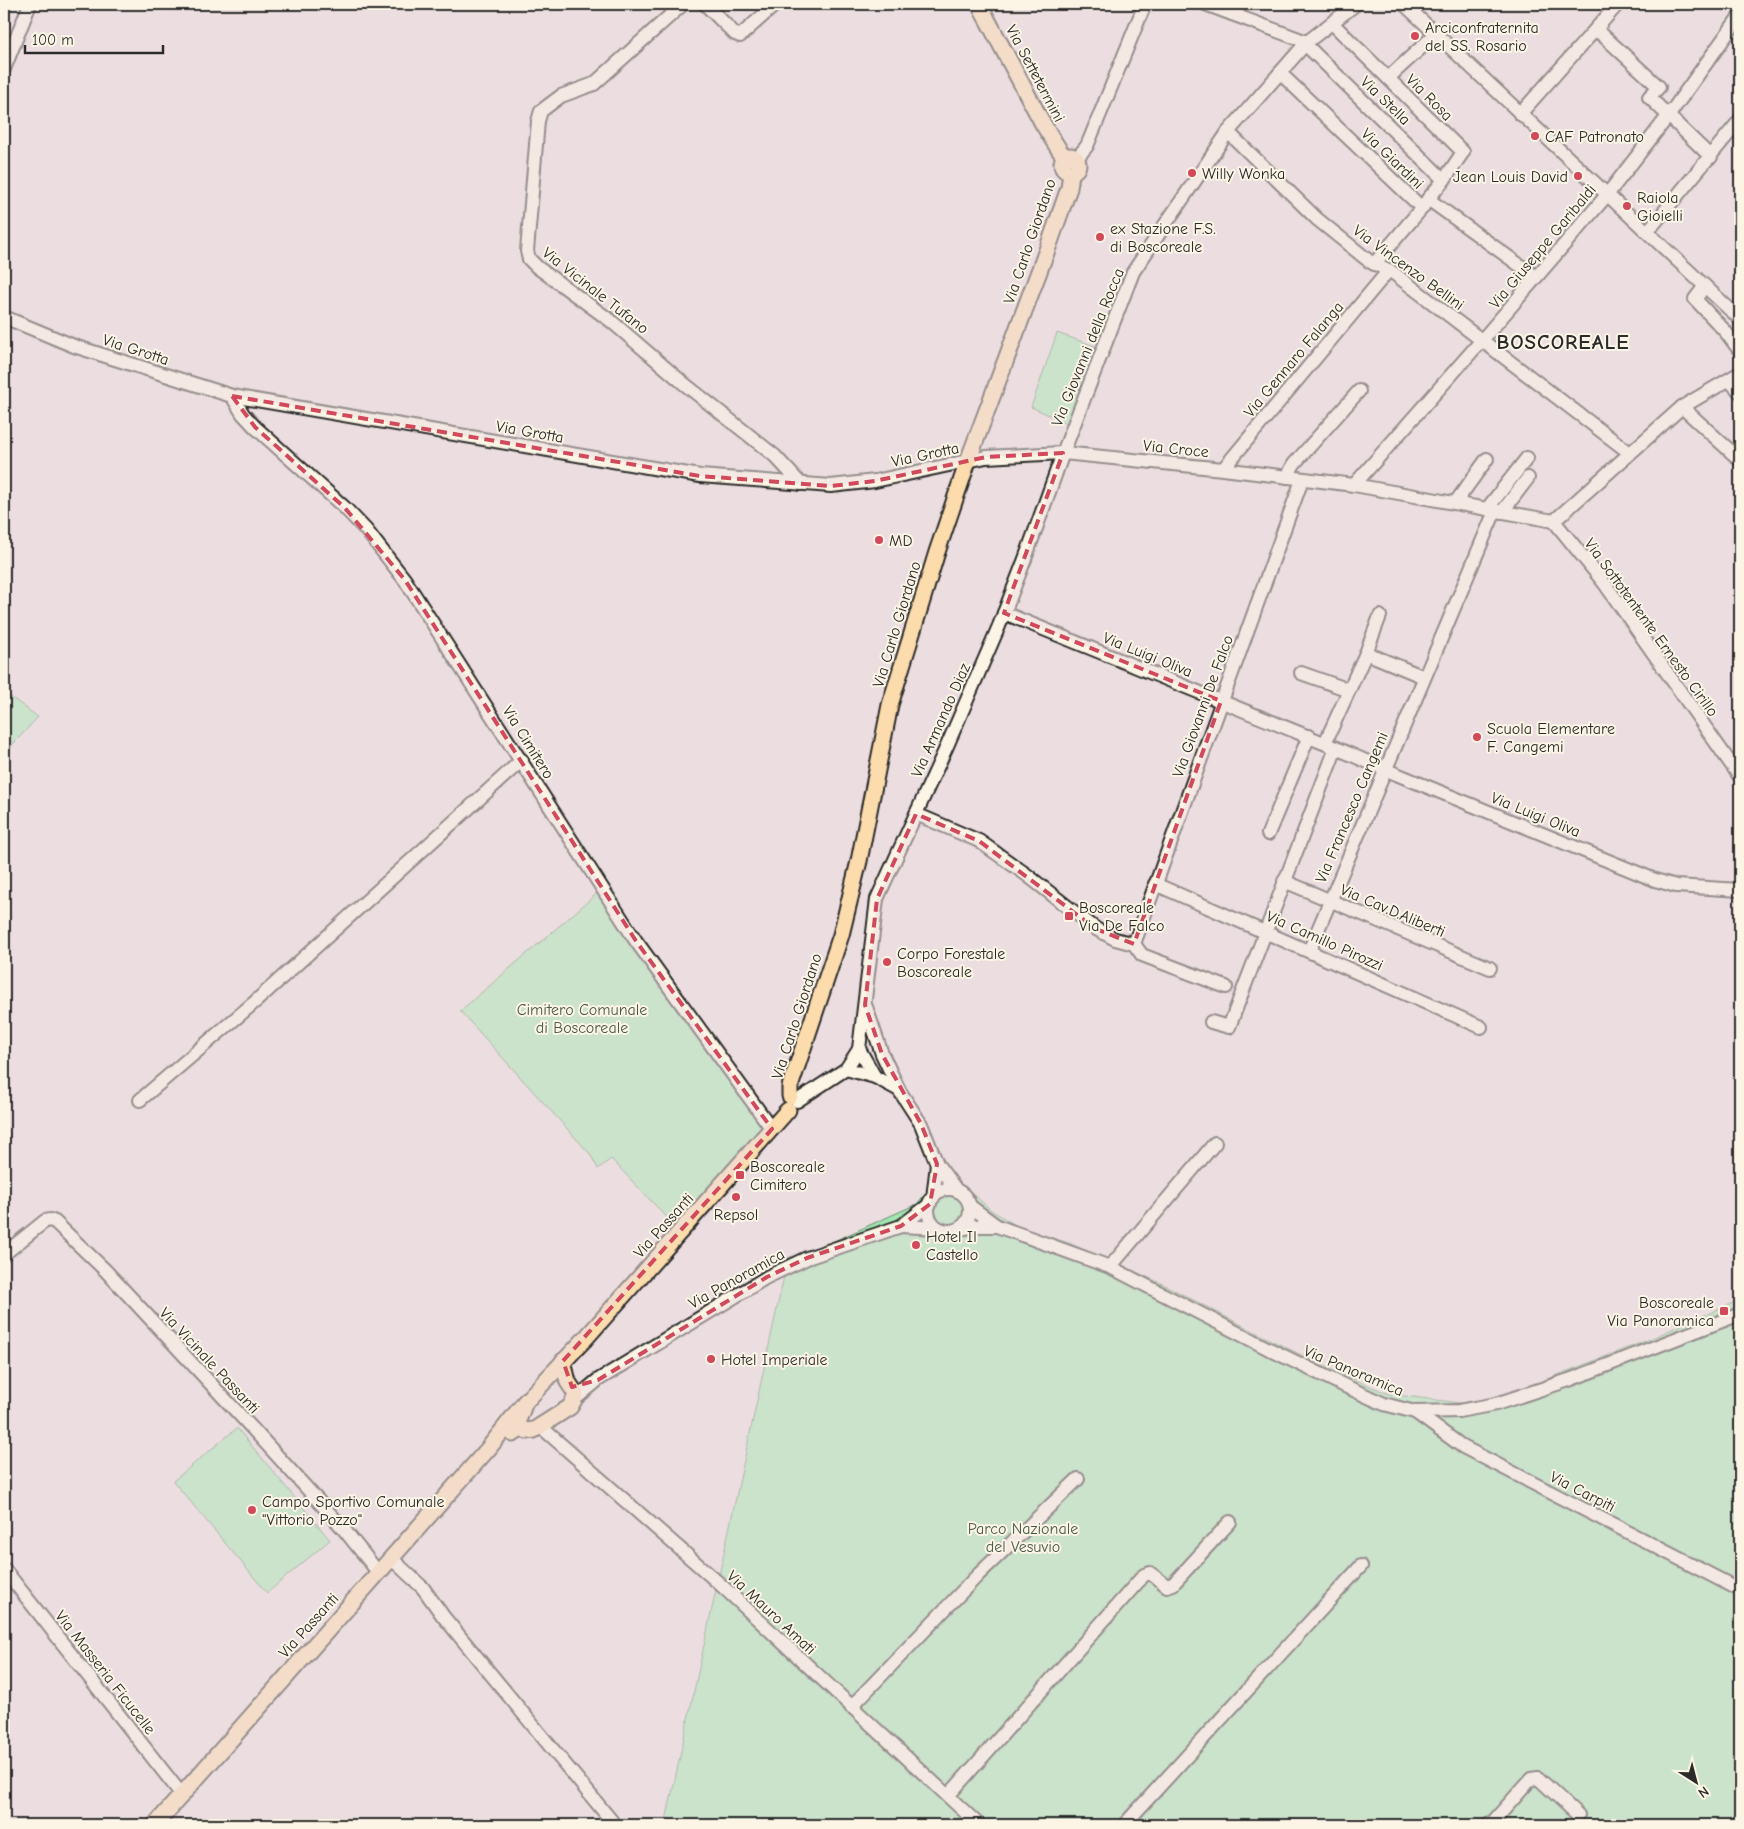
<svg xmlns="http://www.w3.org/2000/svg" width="1744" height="1829" font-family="'Comic Neue',sans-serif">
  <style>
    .green { fill: #a2e6b1; stroke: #66886e }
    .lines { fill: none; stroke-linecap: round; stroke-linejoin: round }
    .minor-casing { stroke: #2b2b2b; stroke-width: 16 }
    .major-casing { stroke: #2b2b2b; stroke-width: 19 }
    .minor { stroke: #fcf5e5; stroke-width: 12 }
    .major { stroke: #fcdcac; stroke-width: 15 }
    .marked { fill: none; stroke: #d1495b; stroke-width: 4; stroke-dasharray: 10 6; stroke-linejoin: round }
    .poi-dot { fill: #d1495b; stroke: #fcf5e5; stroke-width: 2 }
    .labels { text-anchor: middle; stroke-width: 4; stroke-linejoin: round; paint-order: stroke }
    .poi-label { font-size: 16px; fill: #2b2b2b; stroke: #fcf5e5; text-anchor: start }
    .street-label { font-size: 16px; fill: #2b2b2b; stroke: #fcf5e5 }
    .park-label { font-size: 16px; fill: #495a4c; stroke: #fcf5e5 }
    .district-label { font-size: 21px; font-weight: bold; letter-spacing: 1px; fill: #2b2b2b; stroke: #fcf5e5 }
  </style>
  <rect width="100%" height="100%" fill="#ecdee0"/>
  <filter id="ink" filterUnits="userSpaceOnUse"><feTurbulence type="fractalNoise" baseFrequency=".02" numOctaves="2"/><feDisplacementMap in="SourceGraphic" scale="10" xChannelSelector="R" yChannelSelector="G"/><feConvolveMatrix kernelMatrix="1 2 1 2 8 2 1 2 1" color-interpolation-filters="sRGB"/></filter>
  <g filter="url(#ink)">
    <g class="green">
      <path d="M1057,333L1098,347L1067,423L1031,407Z"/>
      <path d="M4,692L38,717L4,754Z"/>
      <path d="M601,890L767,1127L677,1228L611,1159L598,1169L590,1154L460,1011Z"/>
      <path d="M950,1181L970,1191L991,1210L1020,1228L1069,1243L1161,1283L1261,1335L1332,1370L1389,1394L1461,1403L1498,1398L1640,1343L1740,1300V1825H665L787,1262L917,1204C927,1191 934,1183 950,1181Z"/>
      <path d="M237,1428L330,1540L267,1593L173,1481Z"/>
    </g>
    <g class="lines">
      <g class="minor-casing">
        <g id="minor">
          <path d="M683,4L594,84L561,96L541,111L538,121L527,251L529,259L537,267L611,321L682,382L775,456L801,484"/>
          <path d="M705,4L735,34L740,36L776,4"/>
          <path d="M1205,4L1307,42"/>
          <path d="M1404,4L1740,319"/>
          <path d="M1232,14L1242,4"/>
          <path d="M1332,23L1463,152L1444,180L1428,199"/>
          <path d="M1596,29L1659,87L1649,97L1711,157"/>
          <path d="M1305,44L1444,180"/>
          <path d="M4,69L30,4"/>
          <path d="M1280,73L1422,208L1428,199L1536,277"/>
          <path d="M1388,78L1436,34"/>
          <path d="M1520,114L1618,4"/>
          <path d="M1228,132L1317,219L1369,261L1392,272L1630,453"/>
          <path d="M1076,159L1087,146L1145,4"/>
          <path d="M1648,231L1740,120"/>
          <path d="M1374,264L1422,208"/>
          <path d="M1705,286L1695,299L1725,331L1740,351"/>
          <path d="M4,317L74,346L232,396L700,476L831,486L875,481L986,457L1063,453L1223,469L1354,485L1554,521"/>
          <path d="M1729,380L1740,392"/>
          <path d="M232,396L243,414L255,427L345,508L366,530L405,580L636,941L772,1129"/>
          <path d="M1682,407L1740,460"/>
          <path d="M1223,469L1389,270"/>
          <path d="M1287,477L1294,464L1359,391"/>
          <path d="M1354,485L1482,340L1607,195L1669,115L1740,16"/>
          <path d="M1455,503L1487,459"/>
          <path d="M1487,509L1527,458"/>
          <path d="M1502,512L1528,478"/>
          <path d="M1554,521L1605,584L1740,777"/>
          <path d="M1554,521L1682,407L1740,373"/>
          <path d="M1004,613L1336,748L1384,769L1655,880L1676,886L1740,890"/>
          <path d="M1366,653L1424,677"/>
          <path d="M1301,673L1349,690"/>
          <path d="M1325,743L1366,653L1380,616"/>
          <path d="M916,814L979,841L1027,875L1096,929L1115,939L1134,944L1142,955L1226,987"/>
          <path d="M1268,834L1309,736"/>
          <path d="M1284,881L1490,968"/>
          <path d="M1155,884L1481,1027"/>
          <path d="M1134,944L1302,480"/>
          <path d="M1309,951L1495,511"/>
          <path d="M866,1007L882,1054L899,1090L921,1124L937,1164L957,1191"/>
          <path d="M1211,1022L1229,1027L1336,748"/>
          <path d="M846,1069L875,1077L899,1090"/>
          <path d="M875,1077L859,1049L877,899L947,746L999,626L1025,559L1063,453L1133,272L1228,132L1307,42L1356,4"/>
          <path d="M140,1100L256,1001L522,760"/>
          <path d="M797,1101L846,1069L859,1049"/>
          <circle cx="949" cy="1210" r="21"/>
          <path d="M933,1198L937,1164"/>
          <path d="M970,1206L997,1226L1110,1267L1269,1349L1345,1386L1384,1404L1415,1412L1459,1411L1496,1404L1569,1380L1740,1314"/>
          <path d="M901,1226L938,1228"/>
          <path d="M959,1229L977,1226H997"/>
          <path d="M4,1254L45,1221L50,1220L55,1222L105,1270L251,1427L342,1527L378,1572"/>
          <path d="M1110,1267L1215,1143"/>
          <path d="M574,1400L598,1380L767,1277L807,1258L901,1226L930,1204"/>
          <path d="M1415,1412L1463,1447L1740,1590"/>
          <path d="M540,1426L721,1585L979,1825"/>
          <path d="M391,1558L423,1588L443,1616L615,1825"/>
          <path d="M4,1569L182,1795"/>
          <path d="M851,1707L979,1574L1078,1479"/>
          <path d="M948,1796L1144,1575L1150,1573L1167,1586L1173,1584L1230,1522"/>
          <path d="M1124,1825L1361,1566"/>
          <path d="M1488,1825L1492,1823L1531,1779L1538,1778L1578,1815"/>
        </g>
      </g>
      <g class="major-casing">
        <g id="major">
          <path d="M979,4L1043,124L1058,148L1065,158"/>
          <circle cx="1070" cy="164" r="8"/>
          <path d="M790,1096V1087L841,935L859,861L890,705L937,552L968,461L1050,242L1069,188L1071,173"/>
          <path d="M521,1429L518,1421L525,1402L585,1339L788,1110"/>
          <path d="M513,1434L521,1429L527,1431L534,1430L570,1407L574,1400L576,1394L568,1382L563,1361"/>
          <path d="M155,1825L488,1449L525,1402"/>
        </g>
      </g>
      <use href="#minor" class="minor"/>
      <use href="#major" class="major"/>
    </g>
  </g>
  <path d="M0 0H1744V1829H0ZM232,396L700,476L831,486L875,481L986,457L1063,453L1004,613L1221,701L1134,944L1096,929L979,841L916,814L877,899L865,1005L882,1054L921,1124L937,1164L930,1204L901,1226L807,1258L767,1277L598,1380L572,1387L563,1361L772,1129L636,941L405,580L345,508L255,427Z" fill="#ecdee0" fill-opacity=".55" fill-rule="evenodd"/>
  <path class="marked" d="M232,396L700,476L831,486L875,481L986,457L1063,453L1004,613L1221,701L1134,944L1096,929L979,841L916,814L877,899L865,1005L882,1054L921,1124L937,1164L930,1204L901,1226L807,1258L767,1277L598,1380L572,1387L563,1361L772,1129L636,941L405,580L345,508L255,427Z"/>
  <g class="poi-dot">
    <circle cx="1415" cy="36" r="5"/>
    <circle cx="1535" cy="136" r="5"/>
    <circle cx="1192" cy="173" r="5"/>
    <circle cx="1578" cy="176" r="5"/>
    <circle cx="1627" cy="206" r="5"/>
    <circle cx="1100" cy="237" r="5"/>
    <circle cx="879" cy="540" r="5"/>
    <circle cx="1477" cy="737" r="5"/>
    <rect x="1064" y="911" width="10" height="10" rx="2.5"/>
    <circle cx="887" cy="962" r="5"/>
    <rect x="735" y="1170" width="10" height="10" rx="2.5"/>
    <circle cx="736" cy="1197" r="5"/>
    <circle cx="916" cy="1245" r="5"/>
    <rect x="1719" y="1306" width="10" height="10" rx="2.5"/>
    <circle cx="711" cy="1359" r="5"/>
    <circle cx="252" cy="1510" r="5"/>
  </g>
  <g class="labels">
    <g class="poi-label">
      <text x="1425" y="33">Arciconfraternita<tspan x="1425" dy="18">del SS. Rosario</tspan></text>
      <text x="1545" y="142">CAF Patronato</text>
      <text x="1202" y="179">Willy Wonka</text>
      <text x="1568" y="182" text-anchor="end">Jean Louis David</text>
      <text x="1637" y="203">Raiola<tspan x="1637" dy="18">Gioielli</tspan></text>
      <text x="1110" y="234">ex Stazione F.S.<tspan x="1110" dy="18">di Boscoreale</tspan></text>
      <text x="889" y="546">MD</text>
      <text x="1487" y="734">Scuola Elementare<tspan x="1487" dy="18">F. Cangemi</tspan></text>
      <text x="1079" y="913">Boscoreale<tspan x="1079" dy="18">Via De Falco</tspan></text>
      <text x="897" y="959">Corpo Forestale<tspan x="897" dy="18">Boscoreale</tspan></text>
      <text x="750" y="1172">Boscoreale<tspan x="750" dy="18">Cimitero</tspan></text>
      <text x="736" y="1220" text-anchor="middle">Repsol</text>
      <text x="926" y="1242">Hotel Il<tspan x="926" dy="18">Castello</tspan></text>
      <text x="1714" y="1308" text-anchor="end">Boscoreale<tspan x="1714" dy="18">Via Panoramica</tspan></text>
      <text x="721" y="1365">Hotel Imperiale</text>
      <text x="262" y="1507">Campo Sportivo Comunale<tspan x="262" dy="18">"Vittorio Pozzo"</tspan></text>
    </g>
    <g class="street-label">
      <text transform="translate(1036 73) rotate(62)" y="6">Via Settetermini</text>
      <text transform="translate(1430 97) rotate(45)" y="6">Via Rosa</text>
      <text transform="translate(1386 100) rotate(44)" y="6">Via Stella</text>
      <text transform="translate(1393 158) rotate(44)" y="6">Via Giardini</text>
      <text transform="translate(1029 241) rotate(-71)" y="6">Via Carlo Giordano</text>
      <text transform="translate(1542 246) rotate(-50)" y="6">Via Giuseppe Garibaldi</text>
      <text transform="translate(1409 267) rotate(36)" y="6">Via Vincenzo Bellini</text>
      <text transform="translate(596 290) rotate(38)" y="6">Via Vicinale Tufano</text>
      <text transform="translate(1087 347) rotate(-68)" y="6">Via Giovanni della Rocca</text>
      <text transform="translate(136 349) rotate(18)" y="6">Via Grotta</text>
      <text transform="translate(1293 359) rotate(-50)" y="6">Via Gennaro Falanga</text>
      <text transform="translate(530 431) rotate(10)" y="6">Via Grotta</text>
      <text transform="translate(1176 448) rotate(6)" y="6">Via Croce</text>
      <text transform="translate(925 454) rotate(-12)" y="6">Via Grotta</text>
      <text transform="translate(896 624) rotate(-73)" y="6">Via Carlo Giordano</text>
      <text transform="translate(1652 627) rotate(54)" y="6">Via Sottotentente Ernesto Cirillo</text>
      <text transform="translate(1148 654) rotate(22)" y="6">Via Luigi Oliva</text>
      <text transform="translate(1202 706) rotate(-70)" y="6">Via Giovanni De Falco</text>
      <text transform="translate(940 720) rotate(-66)" y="6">Via Armando Diaz</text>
      <text transform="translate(529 742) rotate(58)" y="6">Via Cimitero</text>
      <text transform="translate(1351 807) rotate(-67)" y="6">Via Francesco Cangemi</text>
      <text transform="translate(1536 814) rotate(22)" y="6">Via Luigi Oliva</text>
      <text transform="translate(1393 910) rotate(23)" y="6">Via Cav.D.Aliberti</text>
      <text transform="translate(1325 940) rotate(24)" y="6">Via Camillo Pirozzi</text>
      <text transform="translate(796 1016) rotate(-72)" y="6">Via Carlo Giordano</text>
      <text transform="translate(663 1225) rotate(-48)" y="6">Via Passanti</text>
      <text transform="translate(736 1278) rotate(-29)" y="6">Via Panoramica</text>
      <text transform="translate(210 1360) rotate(47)" y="6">Via Vicinale Passanti</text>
      <text transform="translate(1354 1370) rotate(23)" y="6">Via Panoramica</text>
      <text transform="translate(1583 1491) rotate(27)" y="6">Via Carpiti</text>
      <text transform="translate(772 1612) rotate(43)" y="6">Via Mauro Amati</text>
      <text transform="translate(308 1625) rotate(-48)" y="6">Via Passanti</text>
      <text transform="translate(106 1672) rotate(52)" y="6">Via Masseria Ficucelle</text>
    </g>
    <g class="park-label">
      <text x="582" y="1015">Cimitero Comunale<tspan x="582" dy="18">di Boscoreale</tspan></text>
      <text x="1023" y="1534">Parco Nazionale<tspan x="1023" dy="18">del Vesuvio</tspan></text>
    </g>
    <g class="district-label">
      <text x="1563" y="349">BOSCOREALE</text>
    </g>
  </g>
  <rect width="1744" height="1829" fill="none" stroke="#fcf5e5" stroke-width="20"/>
  <rect x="10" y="10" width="1724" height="1809" fill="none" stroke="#2b2b2b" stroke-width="2" filter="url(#ink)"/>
  <g transform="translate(1696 1782) rotate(144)" stroke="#fcf5e5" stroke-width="4" paint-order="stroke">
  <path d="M0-4L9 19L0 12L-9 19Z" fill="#2b2b2b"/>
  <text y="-8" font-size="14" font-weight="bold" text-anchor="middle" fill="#2b2b2b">N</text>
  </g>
  <path d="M25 45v8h138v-8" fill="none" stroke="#2b2b2b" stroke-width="2.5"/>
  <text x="32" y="45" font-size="15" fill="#2b2b2b" stroke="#fcf5e5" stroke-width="4" paint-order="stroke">100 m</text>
</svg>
